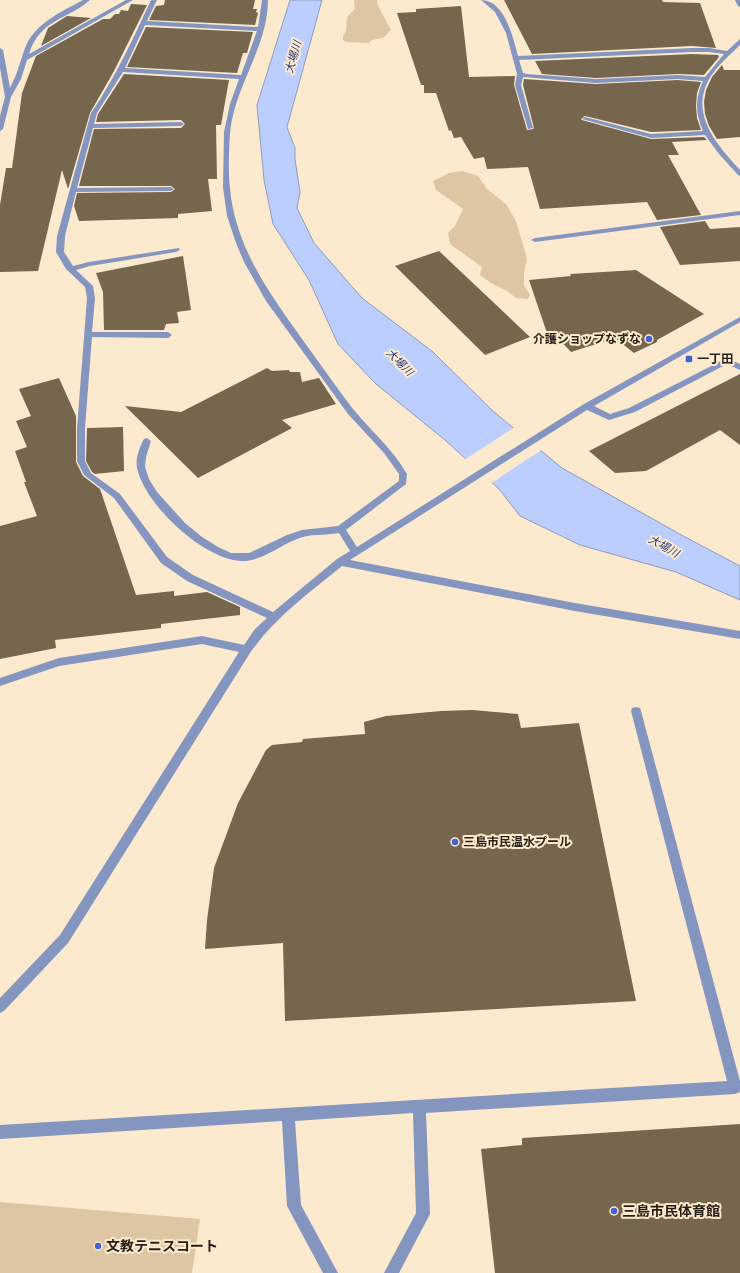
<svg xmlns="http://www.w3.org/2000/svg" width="740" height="1273" font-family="'Roboto Condensed','Noto Sans JP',sans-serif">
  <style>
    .green { fill: #dfc6a2 }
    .water { fill: #bbcefe; stroke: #8e9ab8 }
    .pier { fill: #fceacf }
    .building { fill: #76664e }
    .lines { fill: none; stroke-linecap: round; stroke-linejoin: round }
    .minor { fill: #8495c0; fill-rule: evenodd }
    .poi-dot { fill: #4161d4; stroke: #fceacf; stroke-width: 1.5 }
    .labels { text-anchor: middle; stroke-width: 4; stroke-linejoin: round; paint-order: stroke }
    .far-water-label { font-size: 11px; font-style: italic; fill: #24377b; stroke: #fceacf }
    .poi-label { font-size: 12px; font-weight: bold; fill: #261f15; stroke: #fceacf; text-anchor: start }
    .near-poi-label { font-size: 14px; font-weight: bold; fill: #261f15; stroke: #fceacf; text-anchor: start }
  </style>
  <rect width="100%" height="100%" fill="#fceacf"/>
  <g class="green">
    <path d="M354,0H377V4L391,30L383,38L372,40L369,43L346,42L343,40V36L346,31L347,17L355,9Z"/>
    <path d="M462,171L478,176L487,189L506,204L516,221L527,258L524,274V285L530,295L528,299L516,298L507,291L491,283L480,275L482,267L450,244L448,233L455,226L463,209L436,190L433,181L449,173Z"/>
    <path d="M0,1202L200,1219L192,1273H0Z"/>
  </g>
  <path class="water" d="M290,0H322L287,127L295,148V159L300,192L297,208L314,243L362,298L433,352L494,412L562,468L685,537L740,566V600L676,572L580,545L520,516L499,489L445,440L376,384L338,344L309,280L273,224L264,180L257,105Z"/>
  <path class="pier" d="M515,427L543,449L490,484L464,460Z"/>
  <g class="building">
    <path d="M165,0H255L253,9H257L256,12L258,13L255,25L149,20L156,6L164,5Z"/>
    <path d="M504,0H662L663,2L700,3L716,48L692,46L532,54Z"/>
    <path d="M131,4L147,5L114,71L90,113L68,189L62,170L38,271L0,272V205L6,168H12L22,93L36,56L103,19H110L115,14H119L121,10L128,11Z"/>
    <path d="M461,6L469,77L515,76L514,85L527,130L533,129L534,128L523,85L524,79L596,84L678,80L701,82L697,93L696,106L697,118L701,130L651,132L585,116L581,119L582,120L651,139L704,137L707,140L672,142L679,155H668L701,215L657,220L647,202L540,209L528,167L487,169L484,157L474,159L461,137L454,138L451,130L449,131L436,93H424V85H421L397,13L416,12V9Z"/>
    <path d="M67,16L91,18L41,46L48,28Z"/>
    <path d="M146,27L253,32L247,53H243L237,73L127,67Z"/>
    <path d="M692,54L718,55L719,57L704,75L678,74L596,78L542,74L535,61Z"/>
    <path d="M722,65L724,70H740V137L717,139L709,126L705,114L704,102L706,90L712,77Z"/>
    <path d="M124,74L229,80L221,125H216L217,179H208L212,211L178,214V218L79,221L74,206L77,193L171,192L175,189L171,186H79L94,129L181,128L185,124L181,120L96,122L98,114Z"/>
    <path d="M705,221L710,229L740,227V261L680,265L660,227Z"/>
    <path d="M439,251L530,337L485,355L395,266Z"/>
    <path d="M183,256L191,310L177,312L179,323L166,324L164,330H104L103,292L96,273Z"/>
    <path d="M636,270L704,314L657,340V342L634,353L615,338L571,352L554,334L548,336L529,280L571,276L570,274Z"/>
    <path d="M267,368L272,371L289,370L290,372H300L302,382L319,378L336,404L282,420L292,428L198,478L125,406L181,412Z"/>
    <path d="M740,374V445L720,430L646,471L615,473L589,451Z"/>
    <path d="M59,378L76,416V462L83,476L100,489L136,595L174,591V596L207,592L240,607V615L161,624V628L55,640L56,648L0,659V526L37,516L24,482H26L15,451L27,447L16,421L31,416L19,389Z"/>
    <path d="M123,427L124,471L95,474L92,472L86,461L87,428Z"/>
    <path d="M472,710L518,714L521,728L579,723L636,1001L285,1021L283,943L205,949L207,920L214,868L238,803L266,750L272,745L302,742L303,739L365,734L364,722L386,716L441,711Z"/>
    <path d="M740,1124V1273H495L481,1149L522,1145V1138Z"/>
  </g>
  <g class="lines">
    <g class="minor">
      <path d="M83,0H90C67,20 40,19 29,54L126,0H133L27,60L21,79L11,97L3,129L0,131V116L5,97L0,68V48L3,50L10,88C17,75 20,62 25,48C35,23 61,12 83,0Z"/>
      <path d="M151,0H157L147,21L258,27L262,0H268C268,47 234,87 230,133C229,150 228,170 230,188C235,247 271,296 305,343C321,365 337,388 353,409C371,431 393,449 407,474L406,484L346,530L357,547L584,404L740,317V322L594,406L610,414L629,408L727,358L740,364V370L727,364L635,412L609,420L587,410L350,560L575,603L740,631V639L575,611L342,566C309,593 274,618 250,653L68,943L4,1011L0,1013V998L60,935L239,652L202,644L59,666L0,686V678L59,658L202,636L244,645L255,629L267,618L187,581L161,563L114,498L84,475L77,461V428L87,298L85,287L66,269L56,252L57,236L91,113C115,78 133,39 151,0ZM145,25L257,31L241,75L125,68ZM123,72L239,79L230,104L224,132L223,187L227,216L236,243L244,262L266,301L348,414L384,453L399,474V481L338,526L302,530L287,535L249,553H231L218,547L202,537L185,523L157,492L149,479L145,467L146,457L151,441L147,438L144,439C140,446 135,459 137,468C145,505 203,559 241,561C260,562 279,546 297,539C310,533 325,536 339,533L350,551L337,559L273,612L193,575L167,557L120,494L91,473L85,461V428L92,337L168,338L172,335L168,332H92L95,298L93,286L76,270L90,266L176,252L180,250L179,248L89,262L73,266L64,252L65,236L76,192L171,191L174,189L171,187L77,188L93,128L181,126L184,124L181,122L94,124L97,113Z"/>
      <path d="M481,0C505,0 513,38 518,56L692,48H709L727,51L740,39V45C730,55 719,64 711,76C688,112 716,144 740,170V176L738,175L719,154L705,135L651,138L582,119L585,117L651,134L703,131C695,113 695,98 703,81L678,79L596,83L523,77L521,85L533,128L528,129L515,85L517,74L506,33L495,12ZM692,52H709L724,54L705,77L678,75L596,79L527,74L523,73L519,60Z"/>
      <path d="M735,0H740V7L738,6Z"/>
      <path d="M740,211V215L535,242L531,240L535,238Z"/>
      <path d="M636,707L640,708L641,711L740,1081V1092L735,1094L426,1113L430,1214L399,1273H384L416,1213L413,1113L295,1121L301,1205L338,1273H323L287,1206L282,1121L0,1139V1125L727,1081L631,711L632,708Z"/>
    </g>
  </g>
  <g class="poi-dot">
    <circle cx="649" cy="339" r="4"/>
    <rect x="685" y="355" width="8" height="8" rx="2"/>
    <circle cx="455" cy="842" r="4"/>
    <circle cx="614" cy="1211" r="4"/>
    <circle cx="98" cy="1246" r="4"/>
  </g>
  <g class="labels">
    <g class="far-water-label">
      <text transform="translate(293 57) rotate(-74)" y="4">大場川</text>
      <text transform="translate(400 362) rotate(45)" y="4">大場川</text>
      <text transform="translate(664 546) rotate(29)" y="4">大場川</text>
    </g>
    <g class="poi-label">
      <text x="641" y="343" text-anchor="end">介護ショップなずな</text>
      <text x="697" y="363">一丁田</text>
      <text x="463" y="846">三島市民温水プール</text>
    </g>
    <g class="near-poi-label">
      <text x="622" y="1216">三島市民体育館</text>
      <text x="106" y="1251">文教テニスコート</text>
    </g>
  </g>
</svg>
